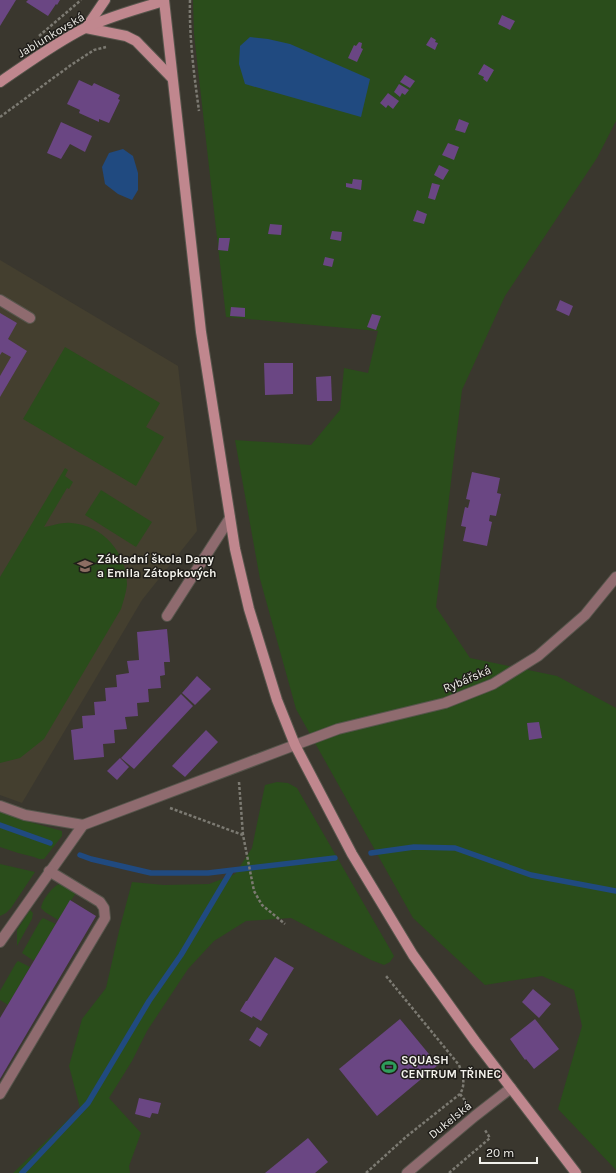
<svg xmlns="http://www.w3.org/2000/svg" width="616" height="1173" font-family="Karla,sans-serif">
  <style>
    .built { fill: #443f2f }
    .green { fill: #2a4d1b }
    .water { fill: #204a80 }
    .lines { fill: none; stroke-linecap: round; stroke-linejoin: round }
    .stream { stroke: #204a80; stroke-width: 5.5 }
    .building { fill: #6a4683 }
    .service-casing { stroke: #57554c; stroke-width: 12 }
    .minor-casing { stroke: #57554c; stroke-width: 12 }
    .secondary-casing { stroke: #57554c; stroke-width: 12 }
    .path { stroke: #7c7a72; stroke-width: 2.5; stroke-dasharray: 3 2; stroke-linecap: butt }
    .service { stroke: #8f6b6f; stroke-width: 10 }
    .minor { stroke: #8f6b6f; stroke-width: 10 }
    .secondary { stroke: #c0878e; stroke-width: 10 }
    .labels { text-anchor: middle; stroke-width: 3; stroke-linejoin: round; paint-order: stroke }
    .street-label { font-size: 12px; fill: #f2f1eb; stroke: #201e1a }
    .poi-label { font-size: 12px; font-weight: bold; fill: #f2f1eb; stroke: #201e1a; text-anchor: start }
  </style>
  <rect width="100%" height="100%" fill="#3a372e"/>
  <path class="built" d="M0,260L178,366L197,531L142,600L22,803L0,795Z"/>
  <g class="green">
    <path d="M193,0H616V121L597,158L505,296L462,390L436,607L470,658L557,676L616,708V1170L558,1109L582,1026L574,990L542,976L485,985L413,918L296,709L260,579L235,440L311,445L340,410L344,368L368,373L378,331L226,317L194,34Z"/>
    <path d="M65,347L160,403L146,427L164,437L136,486L23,419Z"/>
    <path d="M65,468L68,470L65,476L73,482L69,489L67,488L44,527C52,526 62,522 71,523C103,525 127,553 127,585C126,593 123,602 121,609L44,739L20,758L0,763V577Z"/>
    <path d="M101,490L152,522L136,547L85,515Z"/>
    <path d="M277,782L288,783L297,788L394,956L390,962L384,965L371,960L291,918L246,921L214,941L188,969L147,1031L132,1061L109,1098L141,1133L129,1166L130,1173H13L80,1108L69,1066L82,1019L106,988L119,931L132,882L164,885L209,884L235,874L252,848L265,785Z"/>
    <path d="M0,809L30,822L62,831V836L44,859H39L34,857L18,853L0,847Z"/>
    <path d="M0,864L35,872L11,908L6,913L0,916Z"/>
    <path d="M59,884L76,893L58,920L45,912L41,908C42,900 52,887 59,884Z"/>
    <path d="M30,910L33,913L32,919L17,946V930Z"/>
    <path d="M43,918L56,924L34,961L22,953L40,921Z"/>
    <path d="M18,961L30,967L8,1005L0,1000V991L16,963Z"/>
  </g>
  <g class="water">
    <path d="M250,37L268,39L290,44L370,79L361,117L245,84L239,64L240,46Z"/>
    <path d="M123,149L133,156L138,173V190L132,200L118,194L105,184L102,167L109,153Z"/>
  </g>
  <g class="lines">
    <g class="stream">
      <path d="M0,825L50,843"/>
      <path d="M371,853L414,847L455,848L531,875L616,891"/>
      <path d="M80,855L91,859L151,873H208L335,858"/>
      <path d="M22,1173L88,1103L149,1001L181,955L231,871"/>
    </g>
  </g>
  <g class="building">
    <path d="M0,0H16L0,26Z"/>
    <path d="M28,0H60L57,5L56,4L48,16L26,2Z"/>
    <path d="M502,15L515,21L510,30L498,24Z"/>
    <path d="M431,37L436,40L435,42L438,43L435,50L426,45Z"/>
    <path d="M359,42L362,43L361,48L363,49L357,62L348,58L354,45L356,46Z"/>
    <path d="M484,64L494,70L487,82L483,79L484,77L478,74Z"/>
    <path d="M405,75L415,81L410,88L400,82Z"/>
    <path d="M79,80L92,86L94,83L120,95L118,99L120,100L109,123L99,119V122L79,113L80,110L67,104Z"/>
    <path d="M399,84L409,90L405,95L402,93L400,97L394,92Z"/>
    <path d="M388,93L399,101L393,109L388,105L386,108L380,103Z"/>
    <path d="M459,119L469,123L465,133L455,130Z"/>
    <path d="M61,122L92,136L85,152L70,144L61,159L47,153Z"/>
    <path d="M448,143L459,147L454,160L442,155Z"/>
    <path d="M439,165L449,170L443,180L434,175Z"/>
    <path d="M353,179L362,180L361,190L346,187V183L352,184Z"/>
    <path d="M432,183L440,185L435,200L428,198Z"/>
    <path d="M417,210L427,214L424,224L413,221Z"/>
    <path d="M270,224L282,225L281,235L268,234Z"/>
    <path d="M332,231L342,232L341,241L330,239Z"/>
    <path d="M219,238H230L228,251L218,250Z"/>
    <path d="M325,257L334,259L332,267L323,265Z"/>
    <path d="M560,300L573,306L569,316L556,310Z"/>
    <path d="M231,307L245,308V317L230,316Z"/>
    <path d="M0,313L17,323L8,339L27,351L0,397V376L11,357L2,352L0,355Z"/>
    <path d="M372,314L381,316L376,330L367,327Z"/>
    <path d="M264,363H293V394L265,395Z"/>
    <path d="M331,376L332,401H317L316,377Z"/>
    <path d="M472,472L500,478L497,493L501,494L496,516L490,515L489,521L492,522L487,546L463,541L466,527L461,526L465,507L468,508L470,500L466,499Z"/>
    <path d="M167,629L170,662H164L165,675L160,676L161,688L148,689L149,702L137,703L138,716L125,717L127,729L114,730L115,743L103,744L104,757L74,760L71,730L83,728L82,716L95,715L94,702L106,701L105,688L117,687L116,675L129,673L127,661L139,660L137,632Z"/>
    <path d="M197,676L211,689L195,705L182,693Z"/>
    <path d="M181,694L193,706L134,769L121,758Z"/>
    <path d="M539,722L542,738L529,740L527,723Z"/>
    <path d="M206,730L218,742L185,777L172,766Z"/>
    <path d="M120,758L129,767L117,780L107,771Z"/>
    <path d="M70,900L96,916L0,1079V1018Z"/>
    <path d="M275,957L294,968L261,1021L253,1016L252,1018L240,1011L246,1001H247Z"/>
    <path d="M533,989L551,1004L539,1018L522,1002Z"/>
    <path d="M400,1019L438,1065L377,1116L339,1069Z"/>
    <path d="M535,1019L559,1049L534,1069L526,1059L525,1060L510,1039Z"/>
    <path d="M257,1027L268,1034L260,1047L249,1040Z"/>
    <path d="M139,1098L161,1103L158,1114L152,1113L150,1118L135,1114Z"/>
    <path d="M308,1138L328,1162L315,1173H265Z"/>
  </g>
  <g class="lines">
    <g class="service-casing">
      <g id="service">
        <path d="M0,300L30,318"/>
        <path d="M167,616L230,518"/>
        <path d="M0,806L25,815L83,825"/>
        <path d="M0,942L83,825L295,745"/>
        <path d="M0,1094L105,918L104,908L100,902L49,871"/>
      </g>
    </g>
    <g class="minor-casing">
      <g id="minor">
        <path d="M295,745L338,729L445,703L493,684L538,656L585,615L616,577"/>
        <path d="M407,1173L475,1116L511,1088"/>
      </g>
    </g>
    <g class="secondary-casing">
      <g id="secondary">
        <path d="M164,0L201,332L235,549L249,609L277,700L295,745L352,854L413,955L475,1041L576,1173"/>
        <path d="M86,28L126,36L136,41L172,78"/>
        <path d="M86,28L105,0"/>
        <path d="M0,82C28,63 55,43 85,28C111,16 137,9 164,1"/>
      </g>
    </g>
    <g class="path">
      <path d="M190,0C189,37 194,74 199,111"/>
      <path d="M39,36L81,0"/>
      <path d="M0,117L71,65L94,50L106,47"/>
      <path d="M239,782L243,835"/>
      <path d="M170,808L243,835L254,891L262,905L285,924"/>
      <path d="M460,1094L467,1103"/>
      <path d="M366,1173L407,1136L460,1094C466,1084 463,1076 459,1065L386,976"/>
      <path d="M449,1173L490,1138L485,1130"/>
    </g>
    <use href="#service" class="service"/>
    <use href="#minor" class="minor"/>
    <use href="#secondary" class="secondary"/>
  </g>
  <defs>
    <g id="school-bare" transform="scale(1.2)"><path d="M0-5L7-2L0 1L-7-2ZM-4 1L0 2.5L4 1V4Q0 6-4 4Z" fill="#8d6e63" stroke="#201e1a" stroke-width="2.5" paint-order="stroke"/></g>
    <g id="stadium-bare" transform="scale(1.2)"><path d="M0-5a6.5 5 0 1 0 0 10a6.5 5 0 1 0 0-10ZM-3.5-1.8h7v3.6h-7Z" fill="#2e9e5b" stroke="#201e1a" stroke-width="2.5" paint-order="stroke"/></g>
  </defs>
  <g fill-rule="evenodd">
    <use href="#school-bare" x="85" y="566"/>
    <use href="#stadium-bare" x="389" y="1067"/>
  </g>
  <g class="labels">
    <g class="street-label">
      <text transform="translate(51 35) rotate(-31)" y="4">Jablunkovská</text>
      <text transform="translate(467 679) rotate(-23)" y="4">Rybářská</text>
      <text transform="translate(450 1120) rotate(-39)" y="4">Dukelská</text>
    </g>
    <g class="poi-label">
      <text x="97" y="563">Základní škola Dany<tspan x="97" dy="14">a Emila Zátopkových</tspan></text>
      <text x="401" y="1064">SQUASH<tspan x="401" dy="14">CENTRUM TŘINEC</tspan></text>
    </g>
  </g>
  <path d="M480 1157v6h57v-6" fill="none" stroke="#f2f1eb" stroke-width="2"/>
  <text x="486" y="1157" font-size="12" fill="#f2f1eb" stroke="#201e1a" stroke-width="3" paint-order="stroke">20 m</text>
</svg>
